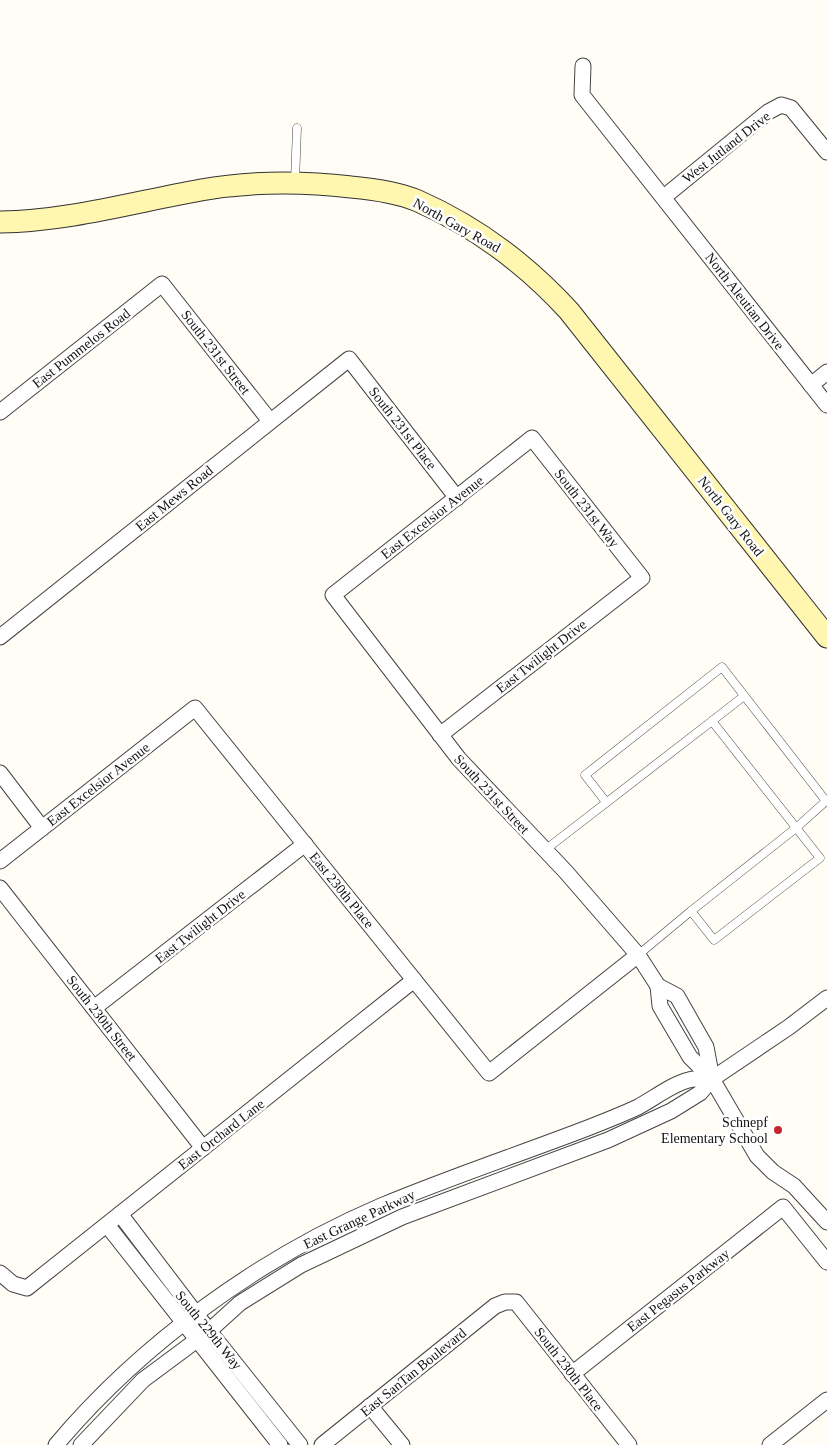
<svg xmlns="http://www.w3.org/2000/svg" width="827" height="1445" font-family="'Times New Roman',serif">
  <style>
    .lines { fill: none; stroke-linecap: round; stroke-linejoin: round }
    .service-casing { stroke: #444; stroke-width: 9 }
    .minor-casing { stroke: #444; stroke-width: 17 }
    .secondary-casing { stroke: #333; stroke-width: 23 }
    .service { stroke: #fff; stroke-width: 8 }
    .minor { stroke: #fff; stroke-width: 15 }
    .secondary { stroke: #fff6b0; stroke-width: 21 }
    .poi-dot { fill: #c4262e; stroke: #fff; stroke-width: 2 }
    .labels { text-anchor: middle; stroke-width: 5; stroke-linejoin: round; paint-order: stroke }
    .street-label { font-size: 14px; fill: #111; stroke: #fff }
    .poi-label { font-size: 14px; fill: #111; stroke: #fff; text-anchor: end }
  </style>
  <rect width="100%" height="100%" fill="#fffdf5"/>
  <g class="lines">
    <g class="service-casing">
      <g id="service">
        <path d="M295,181L297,128"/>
        <path d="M712,721L744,696"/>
        <path d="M606,802L585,775L722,667L826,801L796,828L691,911"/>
        <path d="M545,850L712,721L820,858L714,940L691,911L638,955"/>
      </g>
    </g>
    <g class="minor-casing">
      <g id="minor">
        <path d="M583,66L582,95L827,405"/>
        <path d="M664,197L768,112L781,105L791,108L827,152"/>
        <path d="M811,385L827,372"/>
        <path d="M0,412L162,284L270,421"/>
        <path d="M0,637L349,359L457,498"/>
        <path d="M440,735L642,578L532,438L333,595L459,759L566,872L638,955L658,986L677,996L706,1047L712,1079"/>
        <path d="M0,773L42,828"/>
        <path d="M0,861L195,708L489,1073L638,955"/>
        <path d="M0,888L203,1148"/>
        <path d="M658,986L660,1006L690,1057L712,1079L757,1156L773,1172L794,1186L827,1222"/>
        <path d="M94,1008L305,844"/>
        <path d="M120,1214L209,1331L300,1445"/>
        <path d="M107,1225L280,1445"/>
        <path d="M0,1273L13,1284L27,1288L414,980"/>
        <path d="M572,1374L783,1207L827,1262"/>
        <path d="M370,1406L402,1445"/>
        <path d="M56,1445C141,1344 259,1258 381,1206C448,1178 517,1155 585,1129C603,1122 621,1115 638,1107C653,1099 674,1083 689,1080C696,1078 705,1079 712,1079"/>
        <path d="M81,1445L143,1380L209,1331L240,1303L301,1265L402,1217L608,1140L671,1111L700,1093L712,1079L789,1027L827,998"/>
        <path d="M322,1445L495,1306L505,1302H516L629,1445"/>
        <path d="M770,1445L827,1400"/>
      </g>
    </g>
    <g class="secondary-casing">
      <path id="secondary" d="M0,222C69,221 134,202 201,190C252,181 300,181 351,187C373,189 397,192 418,201C477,227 525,263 569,311L827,637"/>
    </g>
    <use href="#service" class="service"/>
    <use href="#minor" class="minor"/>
    <use href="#secondary" class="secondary"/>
  </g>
  <circle class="poi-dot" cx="778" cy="1130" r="5"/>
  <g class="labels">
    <g class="street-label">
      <text transform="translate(726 147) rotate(-38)" y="5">West Jutland Drive</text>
      <text transform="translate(457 225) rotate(29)" y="5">North Gary Road</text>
      <text transform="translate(745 301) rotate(52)" y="5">North Aleutian Drive</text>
      <text transform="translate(81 348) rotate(-38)" y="5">East Pummelos Road</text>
      <text transform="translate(216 352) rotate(52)" y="5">South 231st Street</text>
      <text transform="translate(403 428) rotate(52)" y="5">South 231st Place</text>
      <text transform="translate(174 498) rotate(-39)" y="5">East Mews Road</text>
      <text transform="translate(587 508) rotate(52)" y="5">South 231st Way</text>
      <text transform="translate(731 516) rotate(52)" y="5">North Gary Road</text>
      <text transform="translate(432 517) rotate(-38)" y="5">East Excelsior Avenue</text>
      <text transform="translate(541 656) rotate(-38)" y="5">East Twilight Drive</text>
      <text transform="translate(98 784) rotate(-38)" y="5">East Excelsior Avenue</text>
      <text transform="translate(492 794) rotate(47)" y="5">South 231st Street</text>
      <text transform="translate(342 890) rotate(51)" y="5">East 230th Place</text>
      <text transform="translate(200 926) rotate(-38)" y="5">East Twilight Drive</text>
      <text transform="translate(102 1018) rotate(52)" y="5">South 230th Street</text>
      <text transform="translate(221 1134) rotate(-38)" y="5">East Orchard Lane</text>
      <text transform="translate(359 1219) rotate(-25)" y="5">East Grange Parkway</text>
      <text transform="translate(678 1290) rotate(-38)" y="5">East Pegasus Parkway</text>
      <text transform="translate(209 1330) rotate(51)" y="5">South 229th Way</text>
      <text transform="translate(569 1369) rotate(52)" y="5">South 230th Place</text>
      <text transform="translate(413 1372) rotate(-39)" y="5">East SanTan Boulevard</text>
    </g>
    <g class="poi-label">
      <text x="768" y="1127">Schnepf<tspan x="768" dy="16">Elementary School</tspan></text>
    </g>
  </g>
</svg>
